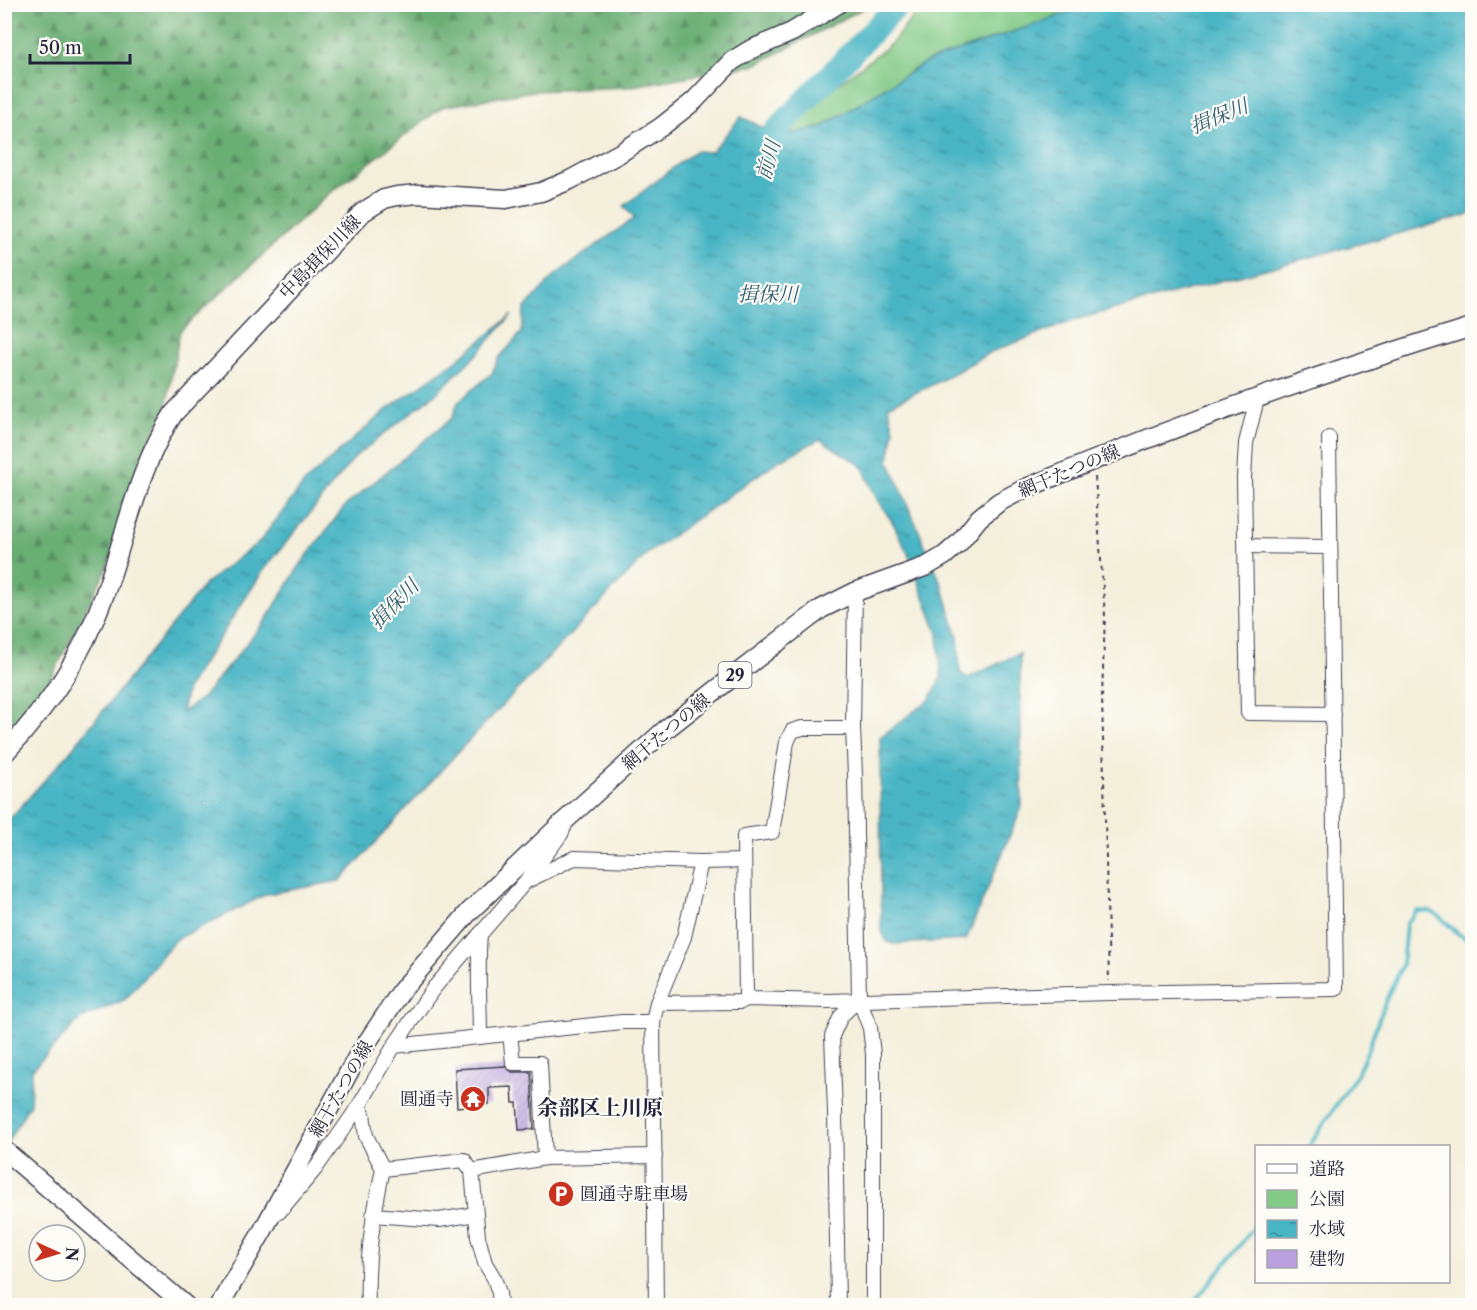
<svg xmlns="http://www.w3.org/2000/svg" width="1477" height="1310" font-family="'Libre Caslon Text','Noto Serif JP',serif">
  <style>
    .green { fill: #82ca86; stroke: #527660; stroke-width: 1.5 }
    .forest { fill: url(#forest-firs); stroke: #466857; stroke-width: 1.5 }
    .water { fill: url(#water-ripples); stroke: #356c80; stroke-width: 1.5 }
    .lines { fill: none; stroke-linecap: round; stroke-linejoin: round }
    .stream { stroke: #48b5c4; stroke-width: 4 }
    .river { stroke: #48b5c4; stroke-width: 24 }
    .building { fill: url(#building-hatch) }
    .minor-casing { stroke: #424153; stroke-width: 16 }
    .major-casing { stroke: #424153; stroke-width: 21 }
    .path { stroke: #424153; stroke-width: 2; stroke-dasharray: 4.5 4.5; stroke-linecap: butt }
    .minor { stroke: #fff; stroke-width: 14 }
    .major { stroke: #fff; stroke-width: 18 }
    .labels { text-anchor: middle; stroke-width: 4.5; stroke-linejoin: round; paint-order: stroke }
    .shield { fill: #fdfcf7; stroke: #646373; stroke-width: 1.5 }
    .shield-label { font-size: 16px; font-weight: bold; fill: #22223b }
    .street-label { font-size: 18px; fill: #22223b; stroke: #fdfcf7 }
    .poi-label { font-size: 18px; fill: #22223b; stroke: #fdfcf7; text-anchor: end }
    .water-label { font-size: 20px; font-style: italic; fill: #315d72; stroke: #fdfcf7 }
    .quarter-label { font-size: 21px; font-weight: bold; fill: #22223b; stroke: #fdfcf7 }
  </style>
  <defs>
    <pattern id="forest-firs" width="22" height="20" patternUnits="userSpaceOnUse" patternTransform="scale(1.5)"><rect width="22" height="20" fill="#69ae73"/><path d="M5 1l3.5 6h-7zM16 11l3.5 6h-7z" fill="#568d60"/></pattern>
    <pattern id="water-ripples" width="26" height="14" patternUnits="userSpaceOnUse" patternTransform="scale(1.5)"><rect width="26" height="14" fill="#48b5c4"/><path d="M2 4q2-2 4 0t4 0M15 11q2-2 4 0t4 0" fill="none" stroke="#3c93a0"/></pattern>
    <pattern id="building-hatch" width="6" height="6" patternUnits="userSpaceOnUse" patternTransform="scale(1.5)"><rect width="6" height="6" fill="#baa0df"/><path d="M-1 1l2-2M0 6l6-6M5 7l2-2" fill="none" stroke="#9782b6"/></pattern>
  </defs>
  <rect width="100%" height="100%" fill="#fdfcf7"/>
  <filter id="ink" filterUnits="userSpaceOnUse"><feTurbulence type="fractalNoise" baseFrequency=".0167" numOctaves="2"/><feDisplacementMap in="SourceGraphic" scale="12" xChannelSelector="R" yChannelSelector="G"/><feConvolveMatrix kernelMatrix="1 2 1 2 8 2 1 2 1" color-interpolation-filters="sRGB"/></filter>
  <filter id="wash" filterUnits="userSpaceOnUse"><feTurbulence type="fractalNoise" baseFrequency=".008" numOctaves="4" result="noise"/><feDisplacementMap in="SourceGraphic" scale="24" xChannelSelector="R" yChannelSelector="G"/><feGaussianBlur stdDeviation="1.35" result="paint"/><feColorMatrix in="noise" values="0 0 0 0 0 0 0 0 0 0 0 0 0 0 0 0 0 1.4 0 .05"/><feComposite in="paint" operator="in"/></filter>
  <g filter="url(#wash)">
    <rect width="100%" height="100%" fill="#f4efdb"/>
    <path class="green" d="M922,5H1090L926,62L822,127L780,136L773,125L786,111L831,89L892,43Z"/>
    <path class="forest" d="M5,5H870L755,65L628,87L534,91L442,107L328,195L180,331L166,408L151,437L107,568L43,694L5,737Z"/>
    <path class="water" d="M1090,5H1472V214L1078,319L991,352L940,381L888,406L894,429L889,461L942,585L958,637L960,673L968,678L1020,653L1022,807L966,940L893,944L887,942L881,930L880,737L930,699L941,678L938,634L908,554L893,523L876,498L862,466L820,439L775,463L647,554L458,752L340,881L267,894L175,940L126,999L79,1020L32,1070L30,1104L5,1146V824L67,755L205,584L260,541L305,482L386,410L453,363L512,315L476,355L439,391L356,456L263,571L187,688L182,712L203,697L266,620L300,565L345,506L452,418L458,402L492,373L498,359L522,332L524,309L555,275L634,218L624,206L695,151L711,152L741,117L780,136L822,127L926,62Z"/>
    <g class="lines">
      <g class="stream">
        <path d="M1309,1146L1357,1074L1367,1052L1386,1000L1402,965L1406,924L1417,911C1421,911 1428,911 1432,912C1444,917 1455,936 1472,941"/>
        <path d="M1191,1306L1256,1225"/>
      </g>
      <path class="river" d="M766,165L776,131L899,4"/>
    </g>
    <g id="blocks">
      <path class="building" d="M505,1066L512,1072H531L534,1129L519,1130L517,1103H513L512,1087L489,1088V1104L457,1107L455,1069Z"/>
    </g>
  </g>
  <g filter="url(#ink)">
    <use href="#blocks" fill-opacity="0" stroke="#424153" stroke-width="1.5"/>
    <g class="lines">
      <g class="minor-casing">
        <g id="minor">
          <path d="M1257,399L1246,443L1244,478L1248,713L1333,714"/>
          <path d="M1246,546L1330,547"/>
          <path d="M855,592L853,728L855,775L859,999L870,1028L873,1054V1306"/>
          <path d="M529,880L574,858L701,862L744,861"/>
          <path d="M746,999L744,836L772,832L787,742L792,731L802,728H853"/>
          <path d="M657,1003L684,937L701,862"/>
          <path d="M510,1033L513,1063H540L545,1158"/>
          <path d="M480,1037C480,1002 477,968 480,934"/>
          <path d="M394,1046L433,989L526,881L561,834L565,825"/>
          <path d="M359,1106L363,1114L366,1136L383,1169C373,1215 366,1259 368,1306"/>
          <path d="M383,1169L464,1160L472,1171L478,1237L485,1263L494,1278L499,1293L500,1306"/>
          <path d="M472,1171L545,1158L655,1156"/>
          <path d="M279,1212L316,1168L359,1106L394,1046L622,1022H653"/>
          <path d="M373,1215L439,1220L476,1214"/>
          <path d="M656,1306L653,1022L657,1003L741,1002L746,999L828,1001L1110,993L1336,989L1329,438"/>
          <path d="M838,1306L835,1111L832,1036L841,1016L859,999"/>
        </g>
      </g>
      <g class="major-casing">
        <g id="major">
          <path d="M4,754C49,705 81,659 104,596C126,536 138,466 174,413L363,212L384,199L397,196L418,194L506,199L541,192L570,180L620,153L661,127L694,101L732,61L750,50L792,32L838,4"/>
          <path d="M4,1150L186,1306"/>
          <path d="M219,1306L262,1232L356,1059L402,990L469,912L559,826L665,730L739,672L821,609L855,592L927,566L944,556L959,543L979,518L999,502L1024,489C1170,427 1321,373 1472,327"/>
        </g>
      </g>
      <path class="path" d="M1095,477L1105,616L1102,697L1109,981"/>
      <use href="#minor" class="minor"/>
      <use href="#major" class="major"/>
    </g>
  </g>
  <defs>
    <g id="temple-disc" transform="scale(1.35)"><circle r="9.5" fill="#c8321e" stroke="#fdfcf7"/><path d="M0-6L5-2H3V0L6.5 2.5H4V6H1.5V3h-3V6H-4V2.5H-6.5L-3 0V-2H-5Z" fill="#fff"/></g>
    <g id="parking-disc" transform="scale(1.35)"><circle r="9.5" fill="#c8321e" stroke="#fdfcf7"/><path d="M-3.5-5.5H1a3.5 3.5 0 0 1 0 7H-1V5.5H-3.5ZM-1-3.4V-.6H.8a1.4 1.4 0 0 0 0-2.8Z" fill="#fff"/></g>
  </defs>
  <g fill-rule="evenodd">
    <use href="#temple-disc" x="473" y="1099"/>
    <use href="#parking-disc" x="561" y="1194"/>
  </g>
  <g class="labels">
    <rect class="shield" x="718.5" y="662" width="33" height="26" rx="4.5"/>
    <g class="shield-label">
      <text x="735" y="681">29</text>
    </g>
    <g class="street-label">
      <text transform="translate(320 257) rotate(-46)" y="6">中島揖保川線</text>
      <text transform="translate(1069 471) rotate(-23)" y="6">網干たつの線</text>
      <text transform="translate(666 732) rotate(-40)" y="6">網干たつの線</text>
      <text transform="translate(341 1089) rotate(-60)" y="6">網干たつの線</text>
    </g>
    <g class="poi-label">
      <text x="454" y="1105">圓通寺</text>
      <text x="580" y="1200" text-anchor="start">圓通寺駐車場</text>
    </g>
    <g class="water-label">
      <text transform="translate(1219 116) rotate(-22)" y="7">揖保川</text>
      <text transform="translate(768 160) rotate(-74)" y="7">前川</text>
      <text x="768" y="301">揖保川</text>
      <text transform="translate(394 604) rotate(-46)" y="7">揖保川</text>
    </g>
    <g class="quarter-label">
      <text x="600" y="1115">余部区上川原</text>
    </g>
  </g>
  <rect width="1477" height="1310" fill="none" stroke="#fdfcf7" stroke-width="24"/>
  <rect x="1255" y="1145" width="195" height="138" fill="#fdfcf7" stroke="#a5a5ac" stroke-width="1.5"/>
  <rect x="1267" y="1164" width="30" height="9" fill="#ffffff" stroke="#a5a5ac" stroke-width="1.5"/>
  <text x="1309" y="1175" font-size="18" fill="#22223b">道路</text>
  <rect x="1267" y="1190" width="30" height="18" fill="#82ca86" stroke="#a5a5ac" stroke-width="1.5"/>
  <text x="1309" y="1205" font-size="18" fill="#22223b">公園</text>
  <rect x="1267" y="1220" width="30" height="18" fill="url(#water-ripples)" stroke="#a5a5ac" stroke-width="1.5"/>
  <text x="1309" y="1235" font-size="18" fill="#22223b">水域</text>
  <rect x="1267" y="1250" width="30" height="18" fill="#baa0df" stroke="#a5a5ac" stroke-width="1.5"/>
  <text x="1309" y="1265" font-size="18" fill="#22223b">建物</text>
  <g transform="translate(57 1253) rotate(94)"><circle r="28" fill="#fdfcf7" stroke="#a5a5ac" stroke-width="1.5"/>
  <path d="M0-4.5L10 22L0 15L-10 22Z" fill="#c8321e"/>
  <text y="-9" font-size="16" font-weight="bold" text-anchor="middle" fill="#22223b">N</text>
  </g>
  <path d="M30 54v9h100v-9" fill="none" stroke="#22223b" stroke-width="3"/>
  <text x="39" y="54" font-size="18" fill="#22223b" stroke="#fdfcf7" stroke-width="4.5" paint-order="stroke">50 m</text>
</svg>
